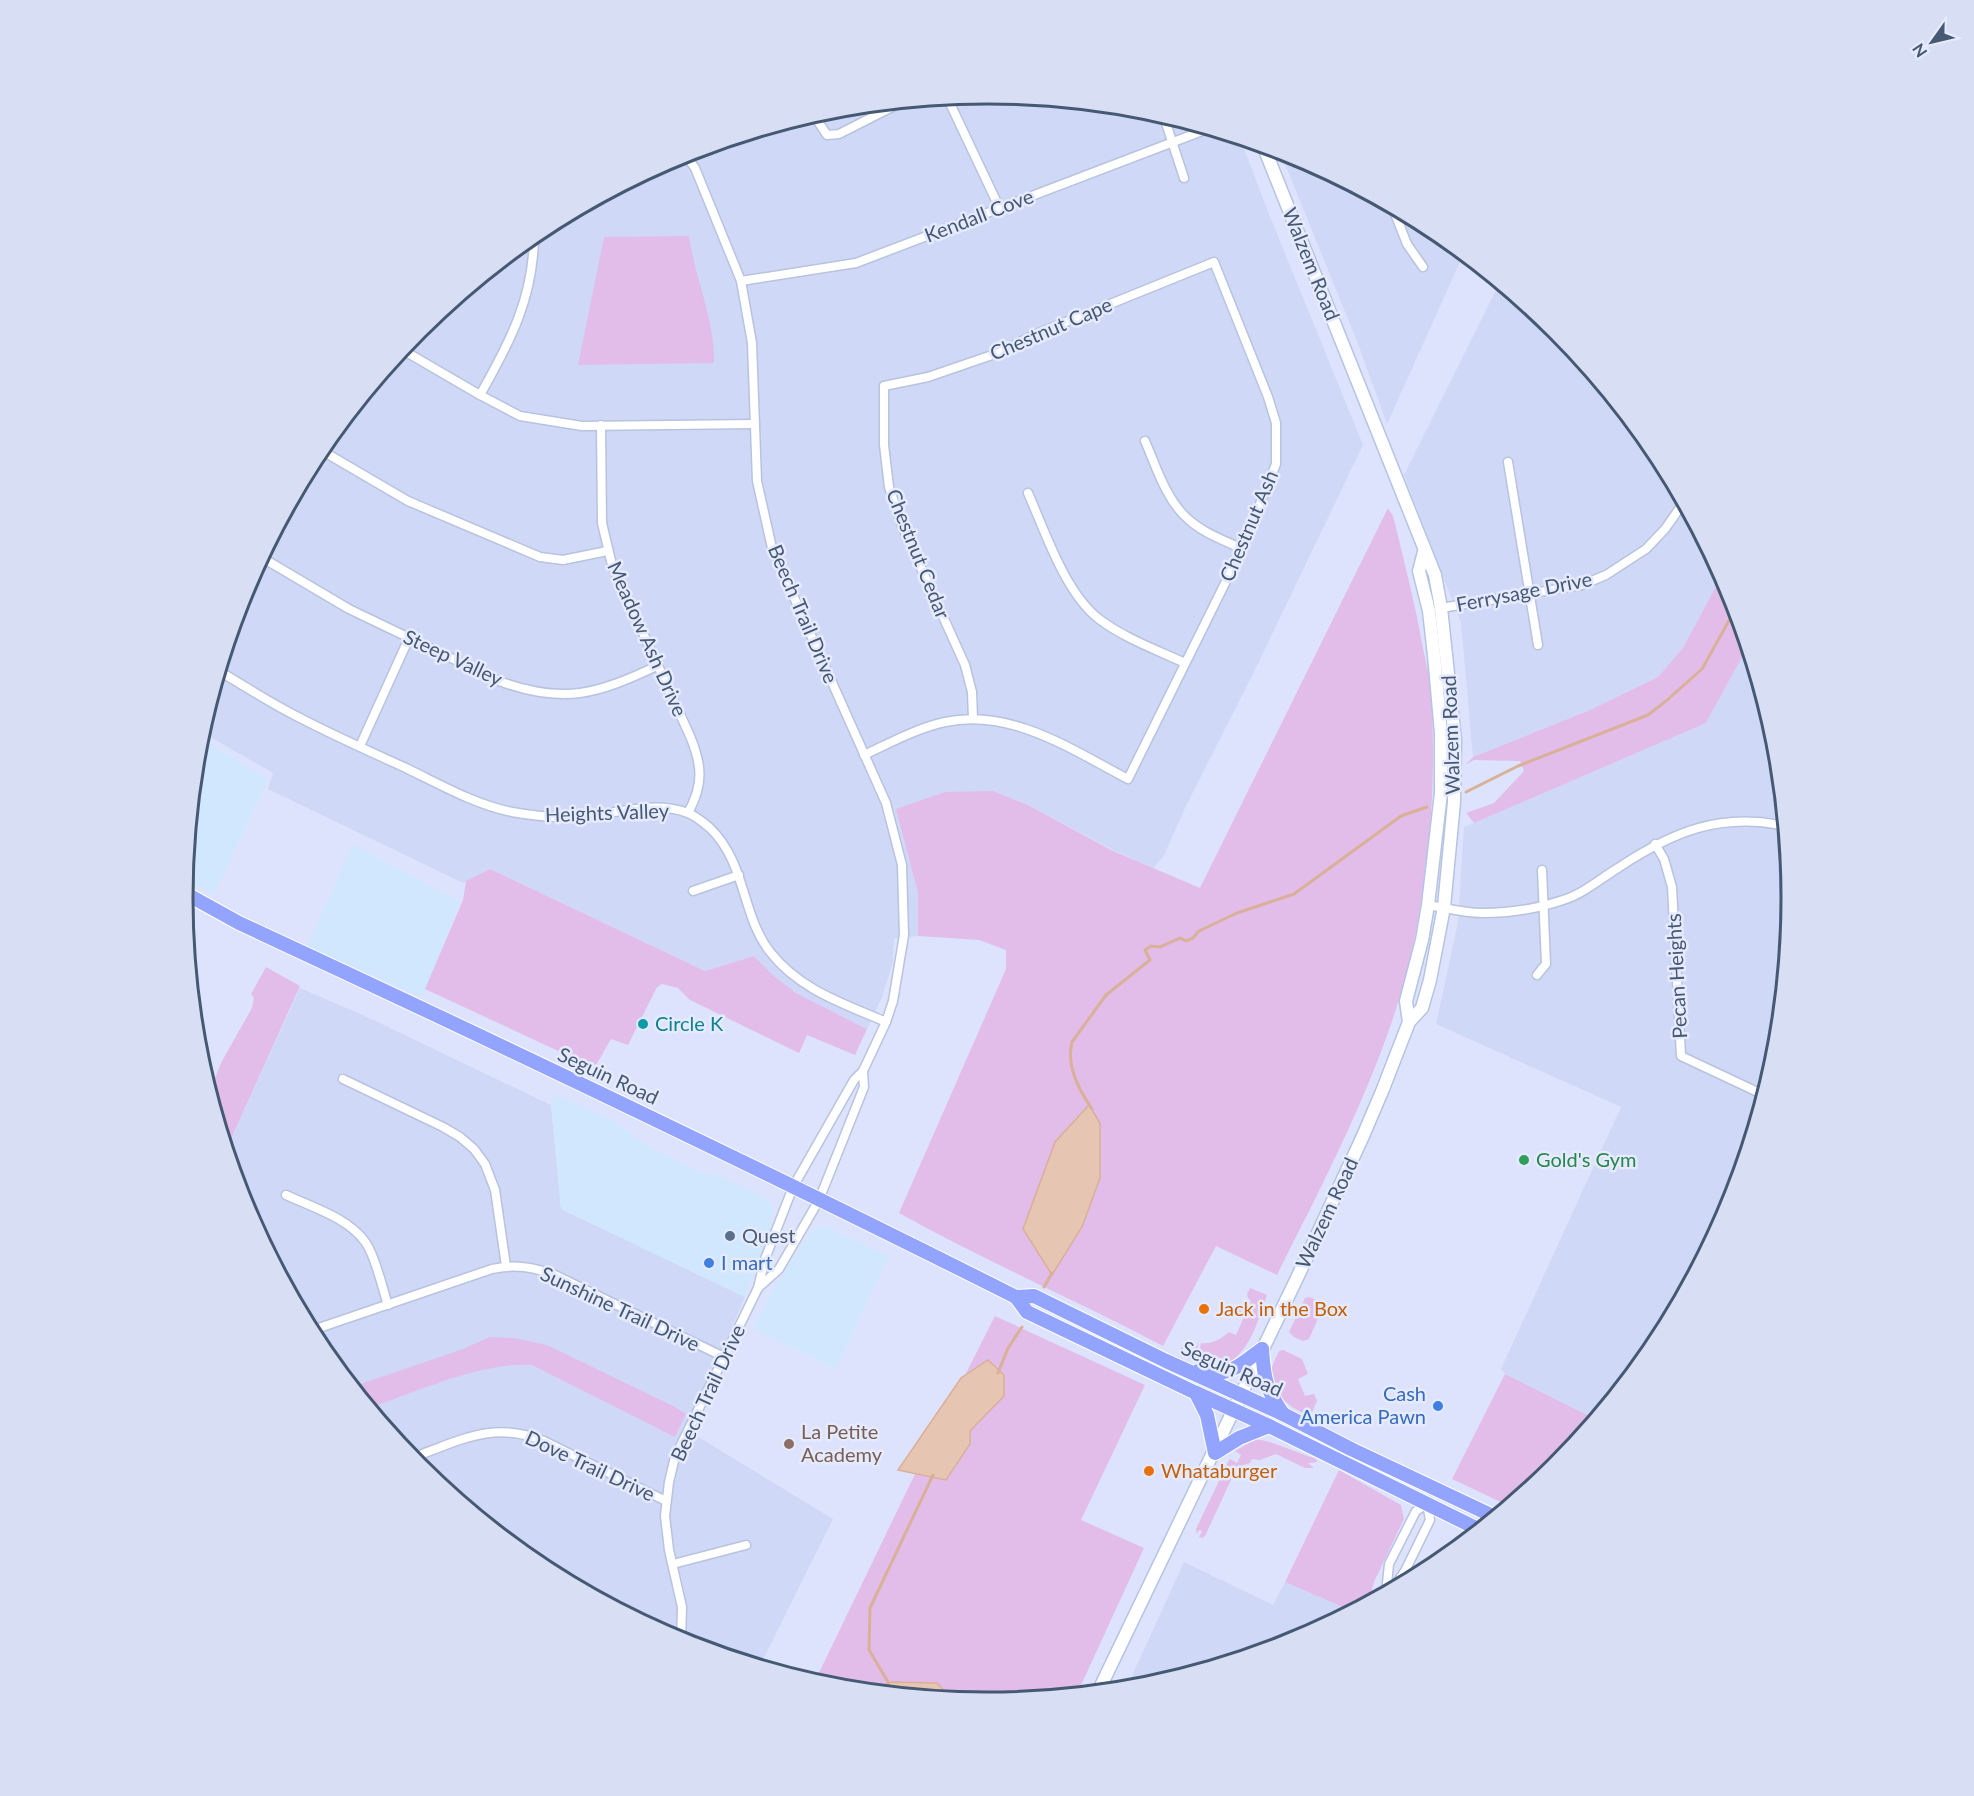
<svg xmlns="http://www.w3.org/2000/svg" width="1974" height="1796" font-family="Lato,sans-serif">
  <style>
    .residential { fill: #cfd8f7 }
    .commercial { fill: #d1e7fe }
    .green { fill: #e2bdea }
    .water { fill: #e7c5b3; stroke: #d9b098; stroke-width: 1.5 }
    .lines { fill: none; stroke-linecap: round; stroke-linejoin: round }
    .stream { stroke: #d9b098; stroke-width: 3 }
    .street-casing { stroke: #b8c3de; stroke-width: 11 }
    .secondary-casing { stroke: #b5c4e3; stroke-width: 15 }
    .primary-casing { stroke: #fff; stroke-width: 16 }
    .street { stroke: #fff; stroke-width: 8 }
    .secondary { stroke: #fff; stroke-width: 12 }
    .primary { stroke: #93a4ff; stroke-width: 14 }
    .culture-dot { fill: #0f9aa8; stroke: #e5eaff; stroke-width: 2 }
    .leisure-dot { fill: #2e9e5b; stroke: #e5eaff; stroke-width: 2 }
    .service-dot { fill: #5c6f8a; stroke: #e5eaff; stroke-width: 2 }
    .shop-dot { fill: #3f7fe0; stroke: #e5eaff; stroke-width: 2 }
    .food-dot { fill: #e8710a; stroke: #e5eaff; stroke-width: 2 }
    .education-dot { fill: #8d6e63; stroke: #e5eaff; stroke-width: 2 }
    .labels { text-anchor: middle; stroke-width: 5; stroke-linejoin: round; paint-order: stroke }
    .street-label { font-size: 20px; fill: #465973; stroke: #e5eaff }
    .culture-label { font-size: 20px; fill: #0d838f; stroke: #e5eaff; text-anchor: start }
    .leisure-label { font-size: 20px; fill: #27864d; stroke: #e5eaff; text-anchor: start }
    .service-label { font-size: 20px; fill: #4e5e75; stroke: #e5eaff; text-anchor: start }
    .shop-label { font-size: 20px; fill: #366cbe; stroke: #e5eaff; text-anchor: start }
    .food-label { font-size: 20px; fill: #c56008; stroke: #e5eaff; text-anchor: start }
    .education-label { font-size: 20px; fill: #785e54; stroke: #e5eaff; text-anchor: start }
    .rim { fill: none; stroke: #465973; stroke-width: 3 }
  </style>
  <rect width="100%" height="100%" fill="#dee3fd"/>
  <g class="residential">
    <path d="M987,93L1144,109L1240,138L1269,214L1363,445L1253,674L1186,806L1163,857L1153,868L1111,849L1028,805L993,791L897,809L918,893V936L894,939L893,962L882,997L867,1029L796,993L774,976L754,956L705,971L490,869L463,883L268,789L273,773L200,731L243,590L318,450L418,329L540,228L679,154L830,108Z"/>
    <path d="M1279,149L1295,154L1435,229L1464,253L1387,424L1358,344Z"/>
    <path d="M1500,282L1556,329L1657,451L1722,575L1683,648L1658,677L1590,710L1473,757L1461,623L1404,475Z"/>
    <path d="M1748,646L1777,741L1792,898L1776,1055L1731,1206L1656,1346L1595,1419L1505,1374L1501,1369L1621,1107L1436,1024L1458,922L1464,827L1706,723Z"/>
    <path d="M300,988L365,1016L551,1105L561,1209L745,1297L687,1430L833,1519L760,1666L679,1642L539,1567L418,1467L317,1345L243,1206L226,1150Z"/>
    <path d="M1184,1562L1273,1605L1285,1582L1352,1611L1295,1642L1144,1688L1126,1689Z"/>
  </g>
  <g class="commercial">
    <path d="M206,741L268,780L214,895L184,878L195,763Z"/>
    <path d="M353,844L460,902L423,998L307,946Z"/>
    <path d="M555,1094L615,1122L654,1150L701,1172L716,1174L764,1197L772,1205L773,1222L745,1297L561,1209L551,1105Z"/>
    <path d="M818,1227H827L889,1256L836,1369L753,1329L773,1289L810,1233Z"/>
  </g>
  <g class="green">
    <path d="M689,236C695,279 715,319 714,363L578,365L604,237Z"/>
    <path d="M1388,508L1393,516C1404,560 1415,604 1423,648C1426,663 1430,678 1431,693C1438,792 1427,912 1397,1006C1367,1100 1321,1187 1277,1275L1216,1246L1163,1346C1076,1300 985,1261 899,1213L1006,969V950L979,940L918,936V893L896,809L945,792L993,791L1028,805L1111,850L1200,888Z"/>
    <path d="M1722,575L1731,590L1748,646L1706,723L1474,823L1466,813L1494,803L1524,771L1520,761L1474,760L1465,765L1473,757L1590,710L1658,677L1683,648Z"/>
    <path d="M490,869L705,971L754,956L774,976L796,993L867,1029L855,1055L807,1035L799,1053L690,1000L678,988L662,984L657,987L628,1045L611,1039L595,1067L584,1063L425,989L463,900L466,881Z"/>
    <path d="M266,967L300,986L226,1150L208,1090H210L222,1061L252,1008L254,997L251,994Z"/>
    <path d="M1250,1288L1267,1295C1256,1327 1242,1381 1197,1361L1201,1343C1212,1345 1222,1338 1229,1332L1236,1335L1244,1317L1237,1312L1240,1310L1246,1312L1251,1301L1248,1298L1247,1294Z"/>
    <path d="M1309,1297L1322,1302L1324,1305L1309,1339L1303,1341L1294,1337L1289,1332L1305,1298Z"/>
    <path d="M995,1316L1145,1385L1081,1520L1144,1548L1077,1694L987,1703L830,1687L814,1683L915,1474Z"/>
    <path d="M490,1337L514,1338L547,1345L675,1407L686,1414L675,1437L532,1365C480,1362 419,1391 369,1408L352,1387L463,1349Z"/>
    <path d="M1186,1338L1185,1344L1192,1347L1193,1345L1197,1346L1199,1342L1195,1360L1181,1357L1179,1352Z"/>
    <path d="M1283,1350L1302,1359L1308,1374L1298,1379L1305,1396L1314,1394L1317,1401L1310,1416C1291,1408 1272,1396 1271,1374C1271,1366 1276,1358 1279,1351Z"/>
    <path d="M1505,1374L1595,1419L1556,1467L1509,1506L1452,1479Z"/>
    <path d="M1256,1439L1270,1442L1316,1459L1317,1462L1308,1463L1314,1468H1305L1276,1454L1260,1460L1252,1459L1250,1463L1237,1467L1205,1536L1202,1538L1199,1537L1202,1531L1199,1530L1197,1534L1196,1529L1228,1462L1230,1459L1237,1463L1241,1455L1235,1451Z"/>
    <path d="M1339,1470L1401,1505L1404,1519L1374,1582L1368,1603L1352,1611L1285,1582Z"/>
  </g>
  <g class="water">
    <path d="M1089,1105L1100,1123V1178L1082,1227L1052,1275L1023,1229L1055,1142Z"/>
    <path d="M988,1360L1004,1375V1396L970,1431V1444L946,1480L898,1470L961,1378Z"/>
    <path d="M888,1682L937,1683L953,1700L880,1692Z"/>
  </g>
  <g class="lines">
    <g class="stream">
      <path d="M1466,792L1518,766L1648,715L1666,701L1702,669L1736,608"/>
      <path d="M1092,1109C1079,1090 1066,1066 1072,1042L1106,995L1150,960L1145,950L1151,946L1160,947L1180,938L1186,941L1193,938L1199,931L1237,913L1294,894L1401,816L1427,807"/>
      <path d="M1044,1287L1052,1273"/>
      <path d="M998,1373L1008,1348L1022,1327"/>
      <path d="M889,1693L888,1682L869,1650L870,1608L933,1475"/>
    </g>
    <g class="street-casing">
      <g id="street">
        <path d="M947,97L1000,209"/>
        <path d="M813,114L827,135L839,134L904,101"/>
        <path d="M1163,114L1184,178"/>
        <path d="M1392,206L1407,244L1423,267"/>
        <path d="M741,281L856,263L1210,128"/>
        <path d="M401,349L480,395L520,416L582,426L755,424"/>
        <path d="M480,395C510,342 534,297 534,234"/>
        <path d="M601,425L602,523L612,565L690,736C702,765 704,784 688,813"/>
        <path d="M1145,441C1156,466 1166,500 1188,519C1203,533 1224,540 1242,549"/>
        <path d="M319,449L408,501L540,557L563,560L607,551"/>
        <path d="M1508,462L1538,645"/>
        <path d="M1028,493C1045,531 1065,593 1099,619C1124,638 1157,650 1185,663"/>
        <path d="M261,557L349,609L499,681C564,705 597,694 657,666"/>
        <path d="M1441,608L1582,585L1606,575L1646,549L1665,529L1684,502"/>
        <path d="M219,671C241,684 263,698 285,710C325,732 367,750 408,769C441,785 476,805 512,812C534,816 558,818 580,817C615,814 654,800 688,813C696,816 704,823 710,828C747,864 741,916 771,953C800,990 845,1004 886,1022"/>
        <path d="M360,746L409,638"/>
        <path d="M864,755C890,743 917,728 945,722C1012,708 1072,750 1128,779L1242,549L1276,464V423L1268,397L1214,262L1036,334L998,353L928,377L884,386V445L889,487L902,526L965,665L972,692L973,719"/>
        <path d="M1655,844L1664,859L1672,887L1681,1056L1764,1095"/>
        <path d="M693,891L739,875"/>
        <path d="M1428,905C1446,908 1464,913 1482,913C1509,913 1537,909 1563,900C1583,894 1600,879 1618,868C1672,832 1720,812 1785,826"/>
        <path d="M1537,975L1546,964L1542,870"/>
        <path d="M343,1079L443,1127L460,1137L474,1149L485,1164L495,1190L506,1266"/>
        <path d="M286,1195C312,1207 349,1218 366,1243C376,1258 382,1287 388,1305"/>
        <path d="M758,1288L779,1269L819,1200L864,1087L863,1071"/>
        <path d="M310,1331L492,1269C515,1264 533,1267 555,1275L724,1357"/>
        <path d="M411,1458C460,1441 492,1420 544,1441L666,1501"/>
        <path d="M673,1564L746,1545"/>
        <path d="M1386,1593L1389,1564L1416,1511L1427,1504L1430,1520L1405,1571L1391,1591"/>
        <path d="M681,1642L682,1607L669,1550L665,1516L669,1482L675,1457L758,1288L765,1259L793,1187L854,1080L863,1071L886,1022L893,1001L904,935L902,865L886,803L772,548L757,481L752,343L741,281L695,168L684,153"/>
      </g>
    </g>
    <g class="secondary-casing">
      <g id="secondary">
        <path d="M1409,1022L1406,1001L1422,940L1428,905L1441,793V733L1434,655L1429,611L1419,571L1424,552"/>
        <path d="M1098,1692L1297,1278L1363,1136L1383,1089L1409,1022L1422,1008L1430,980L1444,907L1454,802L1455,740L1441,608L1435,575L1263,145"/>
      </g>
    </g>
    <g class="primary-casing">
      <g id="primary">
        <path d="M183,892L239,923C500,1044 759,1168 1016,1297L1027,1312L1196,1393L1269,1426L1480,1530"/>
        <path d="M1016,1297L1034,1296L1166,1361L1283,1414L1351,1449L1495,1517"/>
        <path d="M1262,1349C1264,1379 1266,1389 1283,1414"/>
        <path d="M1198,1371C1205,1371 1211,1373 1218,1373C1235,1372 1249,1358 1262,1349"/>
        <path d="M1196,1393L1207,1415L1215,1453L1239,1438L1269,1426"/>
      </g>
    </g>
    <use href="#street" class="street"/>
    <use href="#secondary" class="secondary"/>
    <use href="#primary" class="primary"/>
  </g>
  <circle class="culture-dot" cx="643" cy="1024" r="6"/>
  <circle class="leisure-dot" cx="1524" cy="1160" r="6"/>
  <circle class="service-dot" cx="730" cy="1236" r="6"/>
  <g class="shop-dot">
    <circle cx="709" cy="1263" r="6"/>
    <circle cx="1438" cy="1406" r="6"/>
  </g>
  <g class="food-dot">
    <circle cx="1204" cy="1309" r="6"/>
    <circle cx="1149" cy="1471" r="6"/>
  </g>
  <circle class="education-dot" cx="789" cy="1444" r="6"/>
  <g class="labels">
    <g class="street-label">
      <text transform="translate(979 216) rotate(-21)" y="7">Kendall Cove</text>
      <text transform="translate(1311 264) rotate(68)" y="7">Walzem Road</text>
      <text transform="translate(1051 329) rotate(-23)" y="7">Chestnut Cape</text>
      <text transform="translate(1249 526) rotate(-67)" y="7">Chestnut Ash</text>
      <text transform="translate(918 554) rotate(68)" y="7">Chestnut Cedar</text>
      <text transform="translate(1524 592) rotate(-11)" y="7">Ferrysage Drive</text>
      <text transform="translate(803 614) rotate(67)" y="7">Beech Trail Drive</text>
      <text transform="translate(647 639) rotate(66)" y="7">Meadow Ash Drive</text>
      <text transform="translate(453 658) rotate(25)" y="7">Steep Valley</text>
      <text transform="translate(1451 735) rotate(-92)" y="7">Walzem Road</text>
      <text transform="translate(607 813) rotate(-2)" y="7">Heights Valley</text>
      <text transform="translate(1677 976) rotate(-93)" y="7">Pecan Heights</text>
      <text transform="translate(608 1076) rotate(25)" y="7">Seguin Road</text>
      <text transform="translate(1327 1213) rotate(-65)" y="7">Walzem Road</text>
      <text transform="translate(620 1309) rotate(25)" y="7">Sunshine Trail Drive</text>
      <text transform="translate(1232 1369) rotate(24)" y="7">Seguin Road</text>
      <text transform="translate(708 1393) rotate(-65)" y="7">Beech Trail Drive</text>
      <text transform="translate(590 1466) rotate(25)" y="7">Dove Trail Drive</text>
    </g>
    <g class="culture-label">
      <text x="655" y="1031">Circle K</text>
    </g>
    <g class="leisure-label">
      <text x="1536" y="1167">Gold's Gym</text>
    </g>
    <g class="service-label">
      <text x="742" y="1243">Quest</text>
    </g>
    <g class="shop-label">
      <text x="721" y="1270">I mart</text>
      <text x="1426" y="1401" text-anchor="end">Cash<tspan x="1426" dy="23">America Pawn</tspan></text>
    </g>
    <g class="food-label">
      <text x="1216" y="1316">Jack in the Box</text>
      <text x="1161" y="1478">Whataburger</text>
    </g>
    <g class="education-label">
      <text x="801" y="1439">La Petite<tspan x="801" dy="23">Academy</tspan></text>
    </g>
  </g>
  <path d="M0 0H1974V1796H0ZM193 898a794 794 0 1 1 1588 0a794 794 0 1 1-1588 0Z" fill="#d8def4" fill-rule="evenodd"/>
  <path class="rim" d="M193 898a794 794 0 1 1 1588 0a794 794 0 1 1-1588 0Z"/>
  <g transform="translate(1932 42) rotate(236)" stroke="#e5eaff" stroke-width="4.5" paint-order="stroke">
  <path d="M0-4.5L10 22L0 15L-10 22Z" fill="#465973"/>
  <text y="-9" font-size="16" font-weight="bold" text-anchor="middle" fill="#465973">N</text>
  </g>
</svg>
